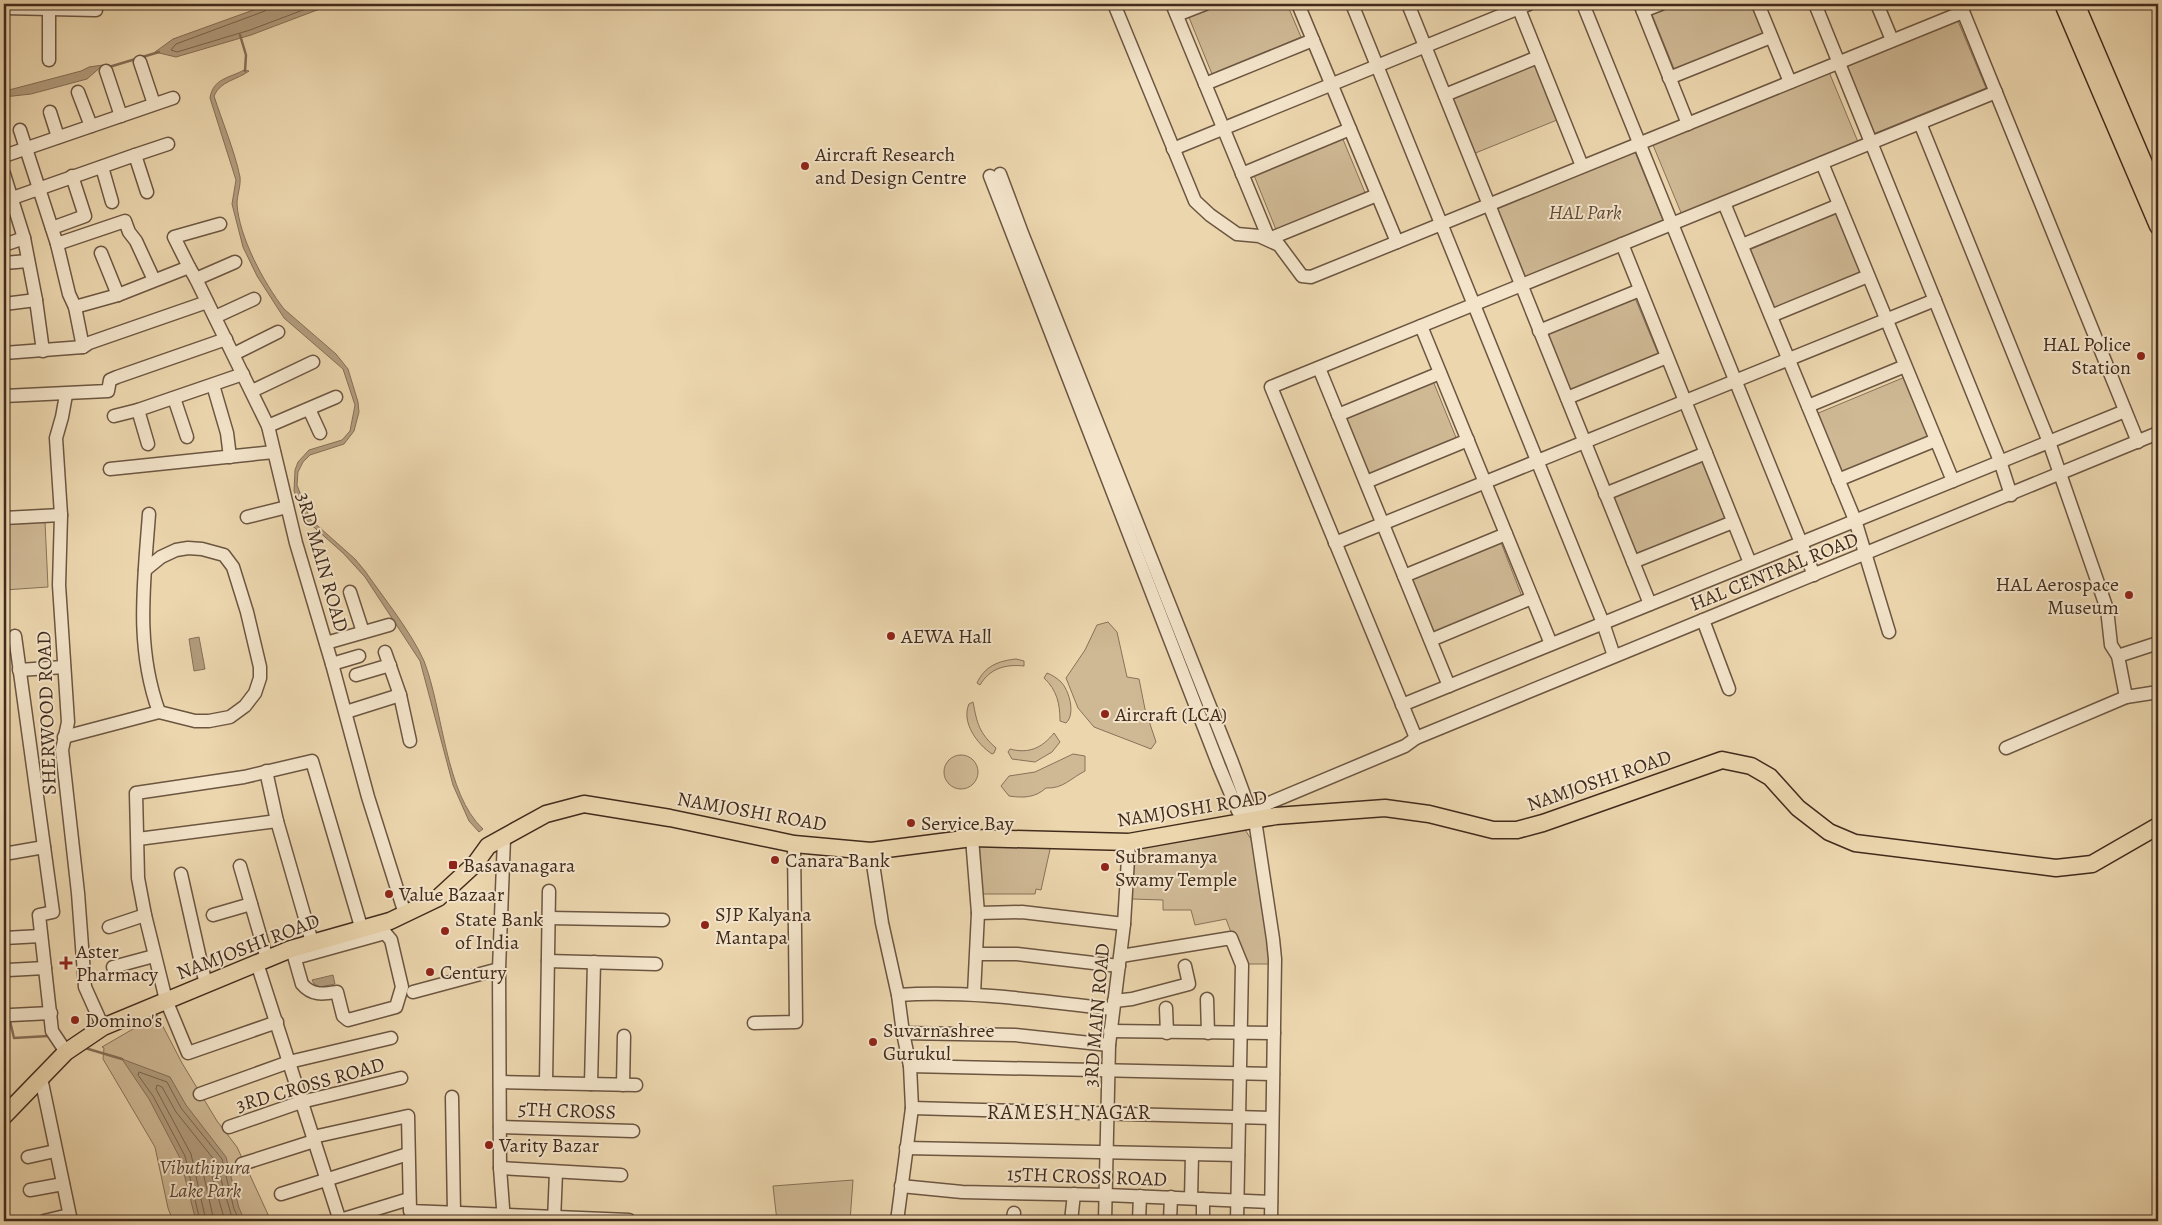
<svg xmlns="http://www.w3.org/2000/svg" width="2162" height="1225" font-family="Alegreya,serif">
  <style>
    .green { fill: #cfb995; stroke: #887259 }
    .water { fill: #b29c7d; stroke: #856f57 }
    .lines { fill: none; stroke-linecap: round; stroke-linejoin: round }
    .shore { stroke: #7a644d; stroke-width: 1 }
    .stream { stroke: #856f57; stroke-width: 2.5 }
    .minor-casing { stroke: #6c5641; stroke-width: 15 }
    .major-casing { stroke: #412b1d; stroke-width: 19 }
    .minor { stroke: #f3e4ca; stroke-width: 12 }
    .major { stroke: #ecd6ae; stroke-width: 16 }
    .poi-dot { fill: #8f2418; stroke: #f3e4ca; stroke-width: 2 }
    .labels { text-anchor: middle; stroke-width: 4; stroke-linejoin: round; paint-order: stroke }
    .poi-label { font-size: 20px; fill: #412b1d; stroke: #f3e4ca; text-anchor: start }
    .park-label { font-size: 20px; font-style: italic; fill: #5d4735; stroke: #f3e4ca }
    .street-label { font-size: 20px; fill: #412b1d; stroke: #f3e4ca }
    .neighbourhood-label { font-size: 21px; letter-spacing: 1px; fill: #412b1d; stroke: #f3e4ca }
  </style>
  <rect width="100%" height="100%" fill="#ecd6ae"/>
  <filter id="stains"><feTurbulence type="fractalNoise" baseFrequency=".004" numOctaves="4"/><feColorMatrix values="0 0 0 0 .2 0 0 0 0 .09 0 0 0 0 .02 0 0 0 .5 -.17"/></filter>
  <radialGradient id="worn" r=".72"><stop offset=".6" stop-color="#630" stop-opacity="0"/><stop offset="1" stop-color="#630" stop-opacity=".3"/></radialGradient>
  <g class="green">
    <path d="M1216,4H1287L1301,37L1212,74L1188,15Z"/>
    <path d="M1672,4H1752L1764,34L1675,71L1651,12Z"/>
    <path d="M1958,21L1986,88L1873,134L1846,67Z"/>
    <path d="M1538,59L1562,118L1473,154L1449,96Z"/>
    <path d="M1829,72L1858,142L1682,215L1653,145Z"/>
    <path d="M1342,137L1366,195L1277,232L1253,173Z"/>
    <path d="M1635,152L1663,220L1525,277L1497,209Z"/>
    <path d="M1838,213L1862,272L1773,309L1749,250Z"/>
    <path d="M1635,298L1659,356L1570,393L1546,334Z"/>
    <path d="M1905,377L1929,436L1840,473L1816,414Z"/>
    <path d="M1433,381L1457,440L1368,476L1344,418Z"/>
    <path d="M1701,459L1725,518L1636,555L1612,496Z"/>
    <path d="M45,522L48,587L4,590V524Z"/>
    <path d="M1500,540L1523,599L1434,635L1410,576Z"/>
    <path d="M1108,622L1117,632L1127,677L1139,679L1145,709L1156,742L1151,749L1094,727L1078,708L1066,678L1085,650L1097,625Z"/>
    <path d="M1016,659L1024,661V666C1006,664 990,668 980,685L977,683C985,666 998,661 1016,659Z"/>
    <path d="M1047,673C1052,675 1057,678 1061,682C1069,690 1076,714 1066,723L1060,721C1060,704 1057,690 1044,678Z"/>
    <path d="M973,702C977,723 979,733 996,748L994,753L992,754C977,744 961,722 969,704Z"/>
    <path d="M1054,733L1060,742L1052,752L1035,762L1012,759L1008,752L1010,749C1029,754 1042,748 1054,733Z"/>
    <path d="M1073,754L1085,756V771C1071,778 1063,789 1046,788C1035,798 1023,798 1009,796L1001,786L1009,776L1035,772Z"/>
    <circle cx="961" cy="772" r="17"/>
    <path d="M1244,828L1254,844L1270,964H1243L1226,919L1195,925L1191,910H1163V900L1132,899V848Z"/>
    <path d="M976,842L1051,845L1041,890L1036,889L1035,894H982Z"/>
    <path d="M157,1015L182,1063L217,1121L237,1147L271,1221H173L168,1208L155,1147L103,1059L104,1048L102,1047Z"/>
    <path d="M853,1180L850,1221H777L773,1186Z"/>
  </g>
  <g class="water">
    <path d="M270,4H333L251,35L176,57L155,52L173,39Z"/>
    <path d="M103,65L87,79L31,94L4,97V89L9,90L81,71L89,67Z"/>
    <path d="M244,70L249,71C237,80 220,81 214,96C222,121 235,152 240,177C241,186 237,195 237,204C239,237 264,283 284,309L336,354L348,369L358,402L359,412L354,431L344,444L310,455L303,462L298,472L297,485L310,519L355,559L365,571C383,597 412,633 424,661C443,709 445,794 483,829L479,832L469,821L453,785L420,661L365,577L343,553L307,521L294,491L295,470L298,462L309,450L342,440L350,431L355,405L343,369L284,318L257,276L243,247L232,204L236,180L210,98C213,78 230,78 244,70Z"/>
    <path d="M199,637L205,669L194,671L189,639Z"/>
    <path d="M333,975L335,984L320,987L314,984L312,980Z"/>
    <path d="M122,1059L170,1077L186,1105L226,1157L239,1208L245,1221H196L180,1158L149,1099Z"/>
  </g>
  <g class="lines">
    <g class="shore">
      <path d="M269,4L265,11L176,44L171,50L177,52L250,30L319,4"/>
      <path d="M200,1221L185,1156L153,1096L138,1075L139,1072L167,1082L181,1108L222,1159L234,1209L240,1221"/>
      <path d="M206,1221L191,1154L156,1089L157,1085L162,1087L176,1112L216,1162L233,1221"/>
      <path d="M214,1221L201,1163L203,1160L209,1166L225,1221"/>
    </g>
    <g class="stream">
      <path d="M240,35L246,55L245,71"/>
      <path d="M109,67L159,52"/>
      <path d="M9,1017L14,1038L48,1036"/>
      <path d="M85,1048L122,1059"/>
    </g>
    <g class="minor-casing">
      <g id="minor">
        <path d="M49,4V60"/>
        <path d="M1114,4L1195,201L1210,215L1237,234L1259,236L1279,245L1302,276L1311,277L1963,12"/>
        <path d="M1172,4L1269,239L1377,195"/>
        <path d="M1298,4L1397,242"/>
        <path d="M1352,4L1603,623L1614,656"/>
        <path d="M1408,4L1650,604"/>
        <path d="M1517,4L1582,166"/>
        <path d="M1583,4L1814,575"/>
        <path d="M1640,4L1688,124"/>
        <path d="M1758,4L1790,82"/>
        <path d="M1815,4L2000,461L2011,495"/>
        <path d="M1877,4L1892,40"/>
        <path d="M1960,4L2138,442"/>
        <path d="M4,8L96,10V4"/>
        <path d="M1643,11L1661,4"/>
        <path d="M1177,15L1205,4"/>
        <path d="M140,62L154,104"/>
        <path d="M106,71L121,116"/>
        <path d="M1669,78L1771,37"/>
        <path d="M1205,84L1313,40"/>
        <path d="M78,92L91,126"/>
        <path d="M1445,95L1538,57"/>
        <path d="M50,112L58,137"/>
        <path d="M1920,123L2049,442L2107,609L2111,645L2118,656L2126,697L2158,692"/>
        <path d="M20,130L57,244L69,294L75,307L83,347"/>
        <path d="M1173,149L1529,4"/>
        <path d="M135,155L168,144"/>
        <path d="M4,156L173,98"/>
        <path d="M1822,163L1953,481"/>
        <path d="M102,167L112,202"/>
        <path d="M4,174L24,238L36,300L43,351"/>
        <path d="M1000,174L1022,233L1232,762L1250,811L1248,819"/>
        <path d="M1242,174L1350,129"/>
        <path d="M990,176L1219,766L1238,811L1247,822"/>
        <path d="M4,201L135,155L147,192"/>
        <path d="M1724,203L1855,520L1889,632"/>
        <path d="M52,228L85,216L72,176"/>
        <path d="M57,244L125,221L129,232L136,241L154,280"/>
        <path d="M1622,244L1750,563"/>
        <path d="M4,245L24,238"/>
        <path d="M1742,245L1839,205"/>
        <path d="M101,253L118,295"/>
        <path d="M4,263L28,261"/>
        <path d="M189,267L174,237L220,224"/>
        <path d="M196,279L235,262"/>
        <path d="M4,304L36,300"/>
        <path d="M75,307L118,295L189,267L196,279L268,426L296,543L332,664L368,797L405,914"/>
        <path d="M1771,316L1868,276"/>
        <path d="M215,317L254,299"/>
        <path d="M1421,326L1551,644"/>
        <path d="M1539,331L1640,290"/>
        <path d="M4,353L83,347L89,343L207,302"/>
        <path d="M234,354L278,332"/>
        <path d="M1319,368L1449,686"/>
        <path d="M213,385L227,433L230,457"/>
        <path d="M252,391L313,362"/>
        <path d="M66,395L62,417L56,438L61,515L59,585L68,722L62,750L78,893L85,987L103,1027"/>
        <path d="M4,396L108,391L110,380L117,377L226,339"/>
        <path d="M174,398L187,437"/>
        <path d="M1567,398L1667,357"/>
        <path d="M1808,406L1905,366"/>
        <path d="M309,409L320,433"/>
        <path d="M138,410L148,444"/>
        <path d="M1338,415L1440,373"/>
        <path d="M114,416L138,410L243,374"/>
        <path d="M268,426L336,397"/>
        <path d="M110,469L274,452"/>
        <path d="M1838,480L1936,440"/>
        <path d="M1366,482L1468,440"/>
        <path d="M1605,494L1706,453"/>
        <path d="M149,514C144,583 135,646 159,712"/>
        <path d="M247,517L287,507"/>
        <path d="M4,518L61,515"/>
        <path d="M1335,543L1935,300"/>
        <path d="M1633,562L1733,522"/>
        <path d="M1404,576L1506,534"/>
        <path d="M350,592L363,632"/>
        <path d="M1703,620L1729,689"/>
        <path d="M15,636L53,912L39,915L52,1031L66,1052"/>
        <path d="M1431,640L1532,598"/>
        <path d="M326,643L389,625"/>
        <path d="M385,652L400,695L410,741"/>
        <path d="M2118,656L2158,643"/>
        <path d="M332,664L359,656"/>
        <path d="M19,670L64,667"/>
        <path d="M356,675L390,665"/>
        <path d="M1402,705L2125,411"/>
        <path d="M346,712L400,695"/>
        <path d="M64,737L159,712L195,721H209L230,717L245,706L255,693L260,678V667L247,612L233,567L224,555L202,549L188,548L176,550L161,557L145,570"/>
        <path d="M1416,738L1271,387L1996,92"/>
        <path d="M2006,748L2126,697"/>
        <path d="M266,771L277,821L312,942"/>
        <path d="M1250,811L1405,746L1416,738L2158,433"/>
        <path d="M1255,820L1273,939L1275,959L1271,1221"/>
        <path d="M972,838L978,913L974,994"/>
        <path d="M138,839L277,821"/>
        <path d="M871,851L882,923L898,995L903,1033L910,1066L912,1108L897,1221"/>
        <path d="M4,854L44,847"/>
        <path d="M240,866L267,959"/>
        <path d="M181,874L206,985"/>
        <path d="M978,913L1022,912L1124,924"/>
        <path d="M213,915L251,904"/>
        <path d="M549,918L663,920"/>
        <path d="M109,927L145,915"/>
        <path d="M4,938L41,936"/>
        <path d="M292,949L302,984C312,996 323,994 337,992L343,1016L348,1020L396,1007L402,987L391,940L385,933L382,923"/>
        <path d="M977,954H1017L1119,966"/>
        <path d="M1121,956L1231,938L1242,965L1237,1221"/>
        <path d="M295,958L385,933"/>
        <path d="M548,961L656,964"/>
        <path d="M257,963L340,1221"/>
        <path d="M113,967L154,956"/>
        <path d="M8,970L45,968"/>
        <path d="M413,992L499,969"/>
        <path d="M898,995C970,990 1041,1001 1112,1009"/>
        <path d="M1207,999L1208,1033"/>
        <path d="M1114,1001L1132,999L1189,984L1185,966"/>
        <path d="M1166,1008L1167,1033"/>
        <path d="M11,1015L51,1013"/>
        <path d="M277,1022L188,1053L166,1000L145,915L138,878L136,793L244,777L312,761L362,930"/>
        <path d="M754,1023L796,1022L794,844"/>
        <path d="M1110,1031L1274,1033"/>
        <path d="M903,1033L1015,1035L1109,1045"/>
        <path d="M910,1066L1273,1074"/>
        <path d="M41,1078L71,1221"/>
        <path d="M501,1082L636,1085"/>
        <path d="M546,1083L549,891"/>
        <path d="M591,1084L594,962"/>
        <path d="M623,1085L624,1036"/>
        <path d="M200,1094L289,1062L391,1038"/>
        <path d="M452,1097L454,1213"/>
        <path d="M912,1108L1272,1118"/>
        <path d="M229,1127L301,1102L401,1078"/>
        <path d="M500,1127L633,1131"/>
        <path d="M313,1137L408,1116L410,1211L629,1220"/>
        <path d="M906,1148L1238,1155"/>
        <path d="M28,1157L55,1151"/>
        <path d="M242,1164L314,1141"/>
        <path d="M500,1168L621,1175"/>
        <path d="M901,1186L962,1192L1106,1195L1271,1202"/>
        <path d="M30,1190L63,1184"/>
        <path d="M281,1194L408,1154"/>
        <path d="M1191,1198L1192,1155"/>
        <path d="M44,1221L69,1215"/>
        <path d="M337,1221L409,1199"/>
        <path d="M504,1221L500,1168L499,969L504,838"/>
        <path d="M554,1221L556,1172"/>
        <path d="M1012,1221L1014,1213"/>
        <path d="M1071,1221L1074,1194"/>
        <path d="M1105,1221L1109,1045L1124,924L1129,842"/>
        <path d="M1139,1221L1140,1196"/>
        <path d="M1170,1221L1171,1197"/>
        <path d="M1203,1221V1199"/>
      </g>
    </g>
    <g class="major-casing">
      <g id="major">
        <path d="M2063,4L2158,226"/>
        <path d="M2076,4L2158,196"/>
        <path d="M4,1116L66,1052L103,1027L291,949L390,921L438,898L475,864L488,846L546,814L584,804L670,818L794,844L871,851L972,838L1129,842L1276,816L1385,808L1429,814L1493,830H1517L1543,823L1722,760L1751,766L1770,777L1798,808L1829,832L1855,843L2056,868L2092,864L2158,826"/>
      </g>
    </g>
    <use href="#minor" class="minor"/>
    <use href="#major" class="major"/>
  </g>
  <g class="poi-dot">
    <circle cx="805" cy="166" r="5"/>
    <circle cx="2141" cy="356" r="5"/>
    <circle cx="2129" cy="595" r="5"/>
    <circle cx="891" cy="636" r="5"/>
    <circle cx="1105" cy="714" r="5"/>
    <circle cx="911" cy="823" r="5"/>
    <circle cx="775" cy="860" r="5"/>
    <rect x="448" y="860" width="10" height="10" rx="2.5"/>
    <circle cx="1105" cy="867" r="5"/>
    <circle cx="389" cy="894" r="5"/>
    <circle cx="705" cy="925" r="5"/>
    <circle cx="445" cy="931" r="5"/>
    <path d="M63.5 955.5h5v5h5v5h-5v5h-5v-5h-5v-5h5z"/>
    <circle cx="430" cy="972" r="5"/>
    <circle cx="75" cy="1020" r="5"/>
    <circle cx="873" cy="1042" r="5"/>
    <circle cx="489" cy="1145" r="5"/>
  </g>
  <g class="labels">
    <g class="poi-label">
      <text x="815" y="161">Aircraft Research<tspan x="815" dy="23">and Design Centre</tspan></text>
      <text x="2131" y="351" text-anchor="end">HAL Police<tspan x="2131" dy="23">Station</tspan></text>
      <text x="2119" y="591" text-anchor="end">HAL Aerospace<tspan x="2119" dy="23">Museum</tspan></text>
      <text x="901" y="643">AEWA Hall</text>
      <text x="1115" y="721">Aircraft (LCA)</text>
      <text x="921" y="830">Service Bay</text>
      <text x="1115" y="863">Subramanya<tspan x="1115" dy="23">Swamy Temple</tspan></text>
      <text x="785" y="867">Canara Bank</text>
      <text x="463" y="872">Basavanagara</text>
      <text x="399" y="901">Value Bazaar</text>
      <text x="715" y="921">SJP Kalyana<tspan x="715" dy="23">Mantapa</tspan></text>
      <text x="455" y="926">State Bank<tspan x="455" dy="23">of India</tspan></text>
      <text x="76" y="958">Aster<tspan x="76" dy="23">Pharmacy</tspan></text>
      <text x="440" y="979">Century</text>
      <text x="85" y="1027">Domino's</text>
      <text x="883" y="1037">Suvarnashree<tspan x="883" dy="23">Gurukul</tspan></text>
      <text x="499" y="1152">Varity Bazar</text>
    </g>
    <g class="park-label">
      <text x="1585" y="219">HAL Park</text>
      <text x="205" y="1174">Vibuthipura<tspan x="205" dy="23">Lake Park</tspan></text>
    </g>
    <g class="street-label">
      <text transform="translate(323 562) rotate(74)" y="7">3RD MAIN ROAD</text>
      <text transform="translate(1774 571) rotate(-22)" y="7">HAL CENTRAL ROAD</text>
      <text transform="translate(46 713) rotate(-92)" y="7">SHERWOOD ROAD</text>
      <text transform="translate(1599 780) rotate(-19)" y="7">NAMJOSHI ROAD</text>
      <text transform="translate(1192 808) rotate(-9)" y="7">NAMJOSHI ROAD</text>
      <text transform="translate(752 811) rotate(10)" y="7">NAMJOSHI ROAD</text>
      <text transform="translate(248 946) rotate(-21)" y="7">NAMJOSHI ROAD</text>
      <text transform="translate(1096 1015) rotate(-85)" y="7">3RD MAIN ROAD</text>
      <text transform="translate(310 1084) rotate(-16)" y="7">3RD CROSS ROAD</text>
      <text transform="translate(567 1110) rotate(2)" y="7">5TH CROSS</text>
      <text transform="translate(1087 1176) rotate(2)" y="7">15TH CROSS ROAD</text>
    </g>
    <g class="neighbourhood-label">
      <text x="1069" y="1119">RAMESH NAGAR</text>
    </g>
  </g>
  <rect width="2162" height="1225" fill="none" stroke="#ecd6ae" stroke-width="20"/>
  <rect x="5" y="5" width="2152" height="1215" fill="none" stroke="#412b1d" stroke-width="2.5"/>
  <rect x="10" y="10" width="2142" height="1205" fill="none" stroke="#412b1d"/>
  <rect width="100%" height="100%" filter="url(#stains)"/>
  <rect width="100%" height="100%" fill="url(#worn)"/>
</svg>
